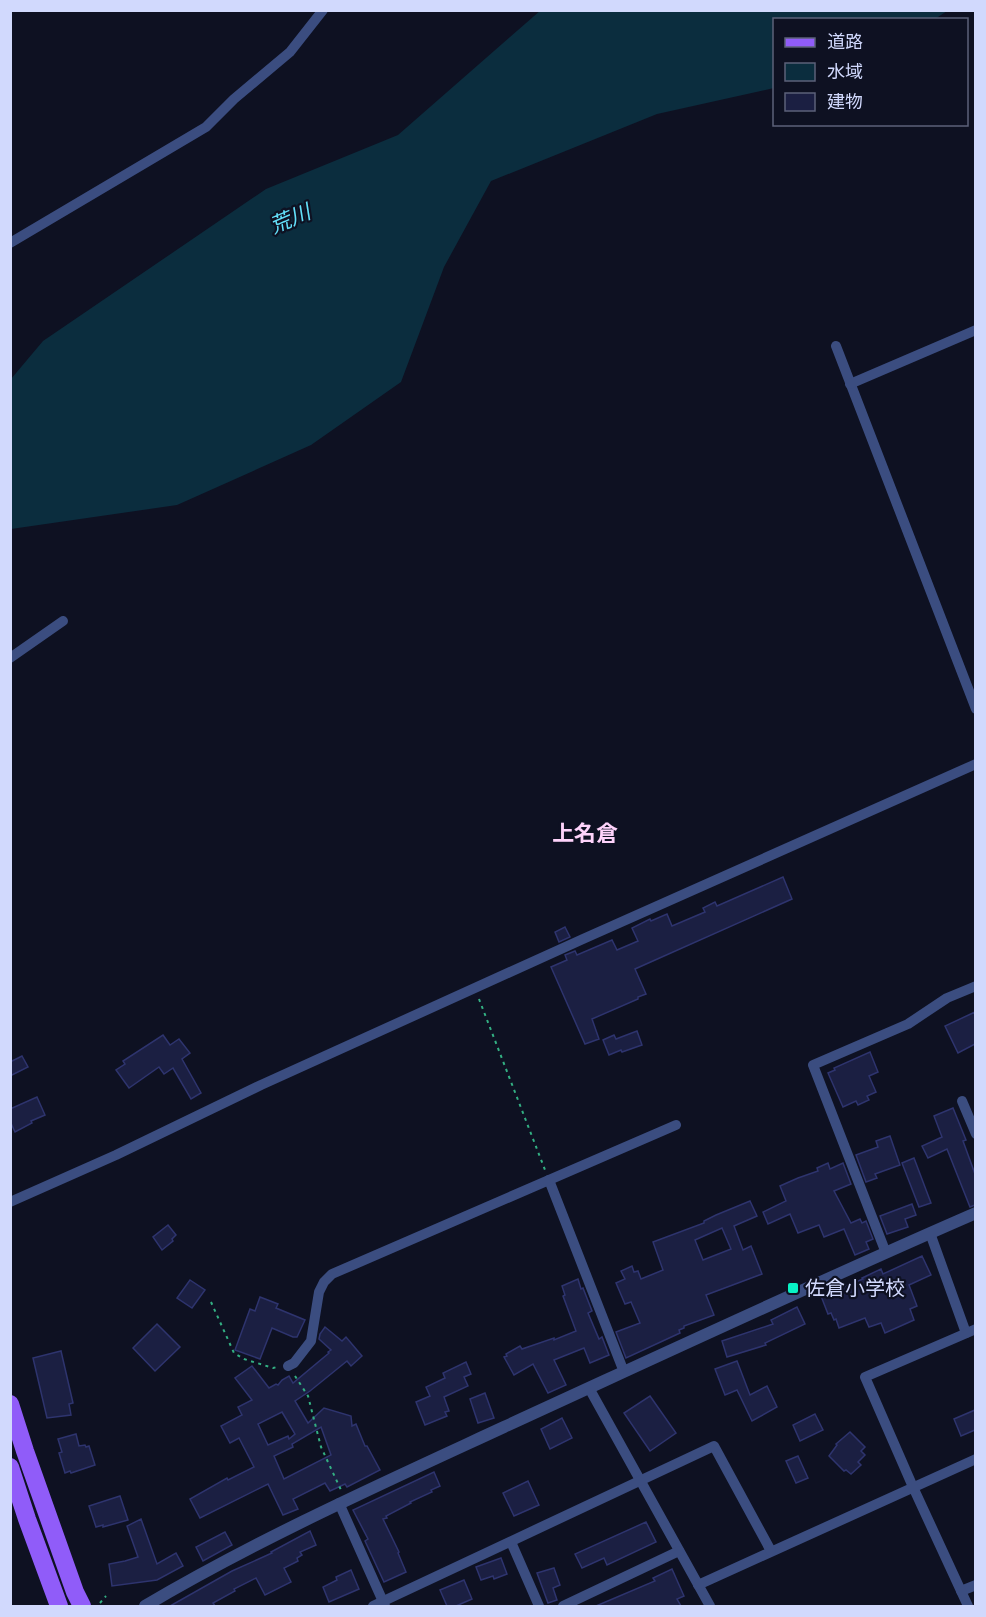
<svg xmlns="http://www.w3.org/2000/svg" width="986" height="1617" font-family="Ubuntu,'Noto Sans JP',sans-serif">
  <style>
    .water { fill: #0b2d3e }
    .building { fill: #1b1f42; stroke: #2e346e; stroke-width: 1.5; fill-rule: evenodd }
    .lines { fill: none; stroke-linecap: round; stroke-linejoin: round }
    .path { stroke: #33b083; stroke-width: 2; stroke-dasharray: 3 4.5; stroke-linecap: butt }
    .minor { stroke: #3b4d80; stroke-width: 10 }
    .tertiary { stroke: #3b4d80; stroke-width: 12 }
    .primary { stroke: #905cf9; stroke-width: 18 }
    .poi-dot { fill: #08f2c5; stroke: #0e1122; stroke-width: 2 }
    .labels { text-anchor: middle; stroke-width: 4.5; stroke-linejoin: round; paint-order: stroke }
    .poi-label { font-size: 20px; fill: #d1d9fd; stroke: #0e1122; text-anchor: start }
    .water-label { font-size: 21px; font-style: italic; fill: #63e0fa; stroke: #0e1122 }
    .quarter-label { font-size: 22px; font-weight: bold; fill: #fed3fb; stroke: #0e1122 }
  </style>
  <rect width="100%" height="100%" fill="#0e1122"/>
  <path class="water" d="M541,10L947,11L935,19L774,20V88L657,114L491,181L444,267L401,382L311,445L177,505L11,529V379L43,341L266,189L398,135Z"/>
  <g class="building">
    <path d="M783,877L792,899L635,969L646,994L638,997V999L592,1019L599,1039L585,1044L551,967L567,960L565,955L575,951L577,955L612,940L617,950L638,941L632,928L650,919L651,921L667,914L672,926L705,912L703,908L715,902L717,906Z"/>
    <path d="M565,927L570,937L559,942L555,932Z"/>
    <path d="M975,1012V1044L958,1053L945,1026Z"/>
    <path d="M637,1031L642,1045L622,1052L621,1050L609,1055L603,1040L614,1035L616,1039Z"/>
    <path d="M163,1035L170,1045L179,1039L190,1053L182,1059L201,1093L191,1099L173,1068L164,1074L159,1067L129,1088L116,1070L125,1064L123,1061Z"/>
    <path d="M870,1052L878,1072L869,1076L876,1092L867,1096L869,1100L858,1105L856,1101L843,1107L828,1073L835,1070L834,1068Z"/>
    <path d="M22,1056L28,1067L10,1076V1062Z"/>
    <path d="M37,1097L45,1115L31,1121L32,1123L15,1132L10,1121V1109Z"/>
    <path d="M953,1108L966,1140L963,1141L975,1174V1205L970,1207L947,1149L928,1158L922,1146L942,1137L934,1116Z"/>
    <path d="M890,1136L900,1165L875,1174L877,1178L866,1182L856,1155L878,1147L876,1141Z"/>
    <path d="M914,1158L931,1203L919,1207L902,1163Z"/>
    <path d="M828,1163L830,1169L843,1163L851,1184L834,1191L851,1223L860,1219L862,1223L866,1221L873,1239L866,1242L869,1249L855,1255L844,1229L824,1237L819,1225L798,1233L790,1214L768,1224L763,1212L786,1201L780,1186L798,1178L818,1171L817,1168Z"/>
    <path d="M750,1201L757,1216L734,1226L743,1250L751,1246L762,1274L706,1295L714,1315L684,1326V1328L679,1330L680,1333L626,1358L616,1332L640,1323L631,1302L625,1304L616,1283L625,1279L621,1271L632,1266L634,1272L638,1271L641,1279L663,1270L653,1242L704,1223V1221L716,1215ZM722,1228L731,1249L703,1260L695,1240Z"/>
    <path d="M912,1204L916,1215L905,1219L908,1227L887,1234L880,1216Z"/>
    <path d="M168,1225L176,1235L172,1239L173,1241L162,1250L153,1237Z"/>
    <path d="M922,1256L931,1275L909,1285L917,1306L910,1309L914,1320L885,1333L881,1323L869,1327L865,1318L839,1328L836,1319L834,1320L831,1313L828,1314L821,1296L863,1279L862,1278L881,1269L883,1274Z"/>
    <path d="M578,1279L581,1289L583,1288L592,1311L588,1313L599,1339L602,1337L609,1355L590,1363L584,1348L554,1360L566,1385L548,1393L533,1364L514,1375L504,1357L507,1356L506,1354L520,1346L522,1349L554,1338V1340L576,1331L563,1296L565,1295L562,1286Z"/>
    <path d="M190,1280L205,1290L192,1308L177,1298Z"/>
    <path d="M260,1297L278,1304L276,1308L305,1320L297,1337H293L272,1328L260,1359L235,1350L250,1309L255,1311Z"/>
    <path d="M797,1307L805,1324L765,1343L766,1345L727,1357L722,1341L773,1324L771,1320Z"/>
    <path d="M157,1324L180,1347L155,1371L133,1348Z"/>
    <path d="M325,1327L342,1341L346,1337L362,1356L351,1366L347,1361L310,1391L295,1401L308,1423L324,1408L351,1416L352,1426L356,1424L365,1446H367L380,1470L347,1487L345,1484L330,1491L325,1483L293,1499L298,1509L283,1515L268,1484L200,1518L190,1499L227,1478L228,1480L254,1467L239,1438L230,1443L221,1426L242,1415L238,1407L252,1400L235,1378L252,1366L269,1388L276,1384L278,1385L282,1380L289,1376L293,1383L329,1353L328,1352L331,1350L319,1339L320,1334ZM282,1412L295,1434L289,1439L288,1436L268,1445L258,1424ZM321,1427L331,1455L284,1479L274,1456L293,1447L292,1444Z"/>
    <path d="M61,1351L73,1403L69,1404L71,1415L47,1418L33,1358Z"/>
    <path d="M737,1361L750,1395L767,1386L777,1407L752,1421L737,1390L725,1395L715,1369Z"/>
    <path d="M466,1362L471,1374L464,1377L468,1386L444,1397L449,1411L445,1412L447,1416L425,1425L416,1402L430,1396L426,1387L445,1378L443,1373Z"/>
    <path d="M485,1393L494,1418L478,1423L470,1399Z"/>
    <path d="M650,1396L676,1433L650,1451L624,1413Z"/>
    <path d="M975,1410V1430L961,1436L954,1419Z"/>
    <path d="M815,1414L823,1430L800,1441L793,1425Z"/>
    <path d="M562,1418L572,1438L550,1449L541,1429Z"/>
    <path d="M850,1432L865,1447L861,1451L865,1455L858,1462L861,1465L851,1474L846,1470L844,1471L829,1456L837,1445L836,1444Z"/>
    <path d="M76,1434L79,1446L85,1445L86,1447L89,1446L95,1465L71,1473L70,1471L65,1473L59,1453L62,1452L58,1439Z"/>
    <path d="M798,1456L808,1478L796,1483L786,1461Z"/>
    <path d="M434,1472L440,1486L431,1490L432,1492L410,1502L411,1503L386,1516L387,1518L383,1519L399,1552L398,1553L406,1572L384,1582L365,1541L368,1539L353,1510Z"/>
    <path d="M528,1481L539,1505L514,1516L503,1493Z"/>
    <path d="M120,1496L128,1520L103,1527V1525L96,1527L89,1506Z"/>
    <path d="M141,1519L157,1564L176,1553L183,1566L157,1580L112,1586L109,1564L125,1561L138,1557L127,1526Z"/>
    <path d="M646,1522L656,1542L607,1565L604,1558L582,1568L575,1554Z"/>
    <path d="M310,1531L316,1545L300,1552L302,1555L297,1558L298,1561L284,1568L291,1582L265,1595L256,1578L234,1589L235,1591L213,1603L215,1606H170L232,1571L272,1553L271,1552Z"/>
    <path d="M225,1532L232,1545L203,1561L196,1547Z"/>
    <path d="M501,1558L507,1574L494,1579L493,1576L481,1580L476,1567Z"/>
    <path d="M554,1568L560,1585L553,1588L557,1600L548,1603L537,1573Z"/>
    <path d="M672,1569L684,1596L677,1599L681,1606H596L655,1581L653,1578Z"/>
    <path d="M351,1570L359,1589L329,1602L323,1587L337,1580L336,1577Z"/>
    <path d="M464,1580L472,1599L456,1606H447L440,1590Z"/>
  </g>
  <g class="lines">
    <g class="path">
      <path d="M479,999L545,1170"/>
      <path d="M211,1302L234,1353L244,1359L273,1368L277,1367"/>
      <path d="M295,1376L308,1396L321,1447L341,1490"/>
      <path d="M100,1603L106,1596"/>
    </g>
    <g class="minor">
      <path d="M10,243L206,127L234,99L290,52L323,10"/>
      <path d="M836,346L976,709"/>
      <path d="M850,384L976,330"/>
      <path d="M10,658L63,621"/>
      <path d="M962,1101L976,1134"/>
      <path d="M549,1180L624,1372"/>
      <path d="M10,1202L116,1155L261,1085L583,939L976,764"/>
      <path d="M930,1233L966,1333"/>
      <path d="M886,1253L813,1065L908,1024L947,998L976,986"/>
      <path d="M288,1366L294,1363L311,1341L319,1292L324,1282L332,1274L676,1125"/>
      <path d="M589,1388L710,1606"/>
      <path d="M339,1503L385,1606"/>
      <path d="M511,1542L539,1606"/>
      <path d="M698,1585L976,1459"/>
      <path d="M961,1591L976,1585"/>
      <path d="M373,1606L714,1446L771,1551"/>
      <path d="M563,1606L679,1551"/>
      <path d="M968,1606L913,1487L865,1377L976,1329"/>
    </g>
    <path class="tertiary" d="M145,1606C260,1538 383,1483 504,1427C661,1355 817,1282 976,1213"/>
    <g class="primary">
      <path d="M10,1404L25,1451L75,1592L82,1606"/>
      <path d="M10,1467L27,1519L59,1606"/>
    </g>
  </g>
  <rect class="poi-dot" x="787" y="1282" width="12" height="12" rx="3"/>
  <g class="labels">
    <g class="poi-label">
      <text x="805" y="1295">佐倉小学校</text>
    </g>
    <g class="water-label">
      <text transform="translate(290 219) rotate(-23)" y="7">荒川</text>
    </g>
    <g class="quarter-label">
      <text x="585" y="841">上名倉</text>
    </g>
  </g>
  <rect width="986" height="1617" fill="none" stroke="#d1d9fd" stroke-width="24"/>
  <rect x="773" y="18" width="195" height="108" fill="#0e1122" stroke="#5c617a" stroke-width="1.5"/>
  <rect x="785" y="38" width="30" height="9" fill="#905cf9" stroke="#5c617a" stroke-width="1.5"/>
  <text x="827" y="48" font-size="18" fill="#d1d9fd">道路</text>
  <rect x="785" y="63" width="30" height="18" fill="#0b2d3e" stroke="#5c617a" stroke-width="1.5"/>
  <text x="827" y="78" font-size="18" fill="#d1d9fd">水域</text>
  <rect x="785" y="93" width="30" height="18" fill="#1b1f42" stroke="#5c617a" stroke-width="1.5"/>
  <text x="827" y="108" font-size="18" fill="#d1d9fd">建物</text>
</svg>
